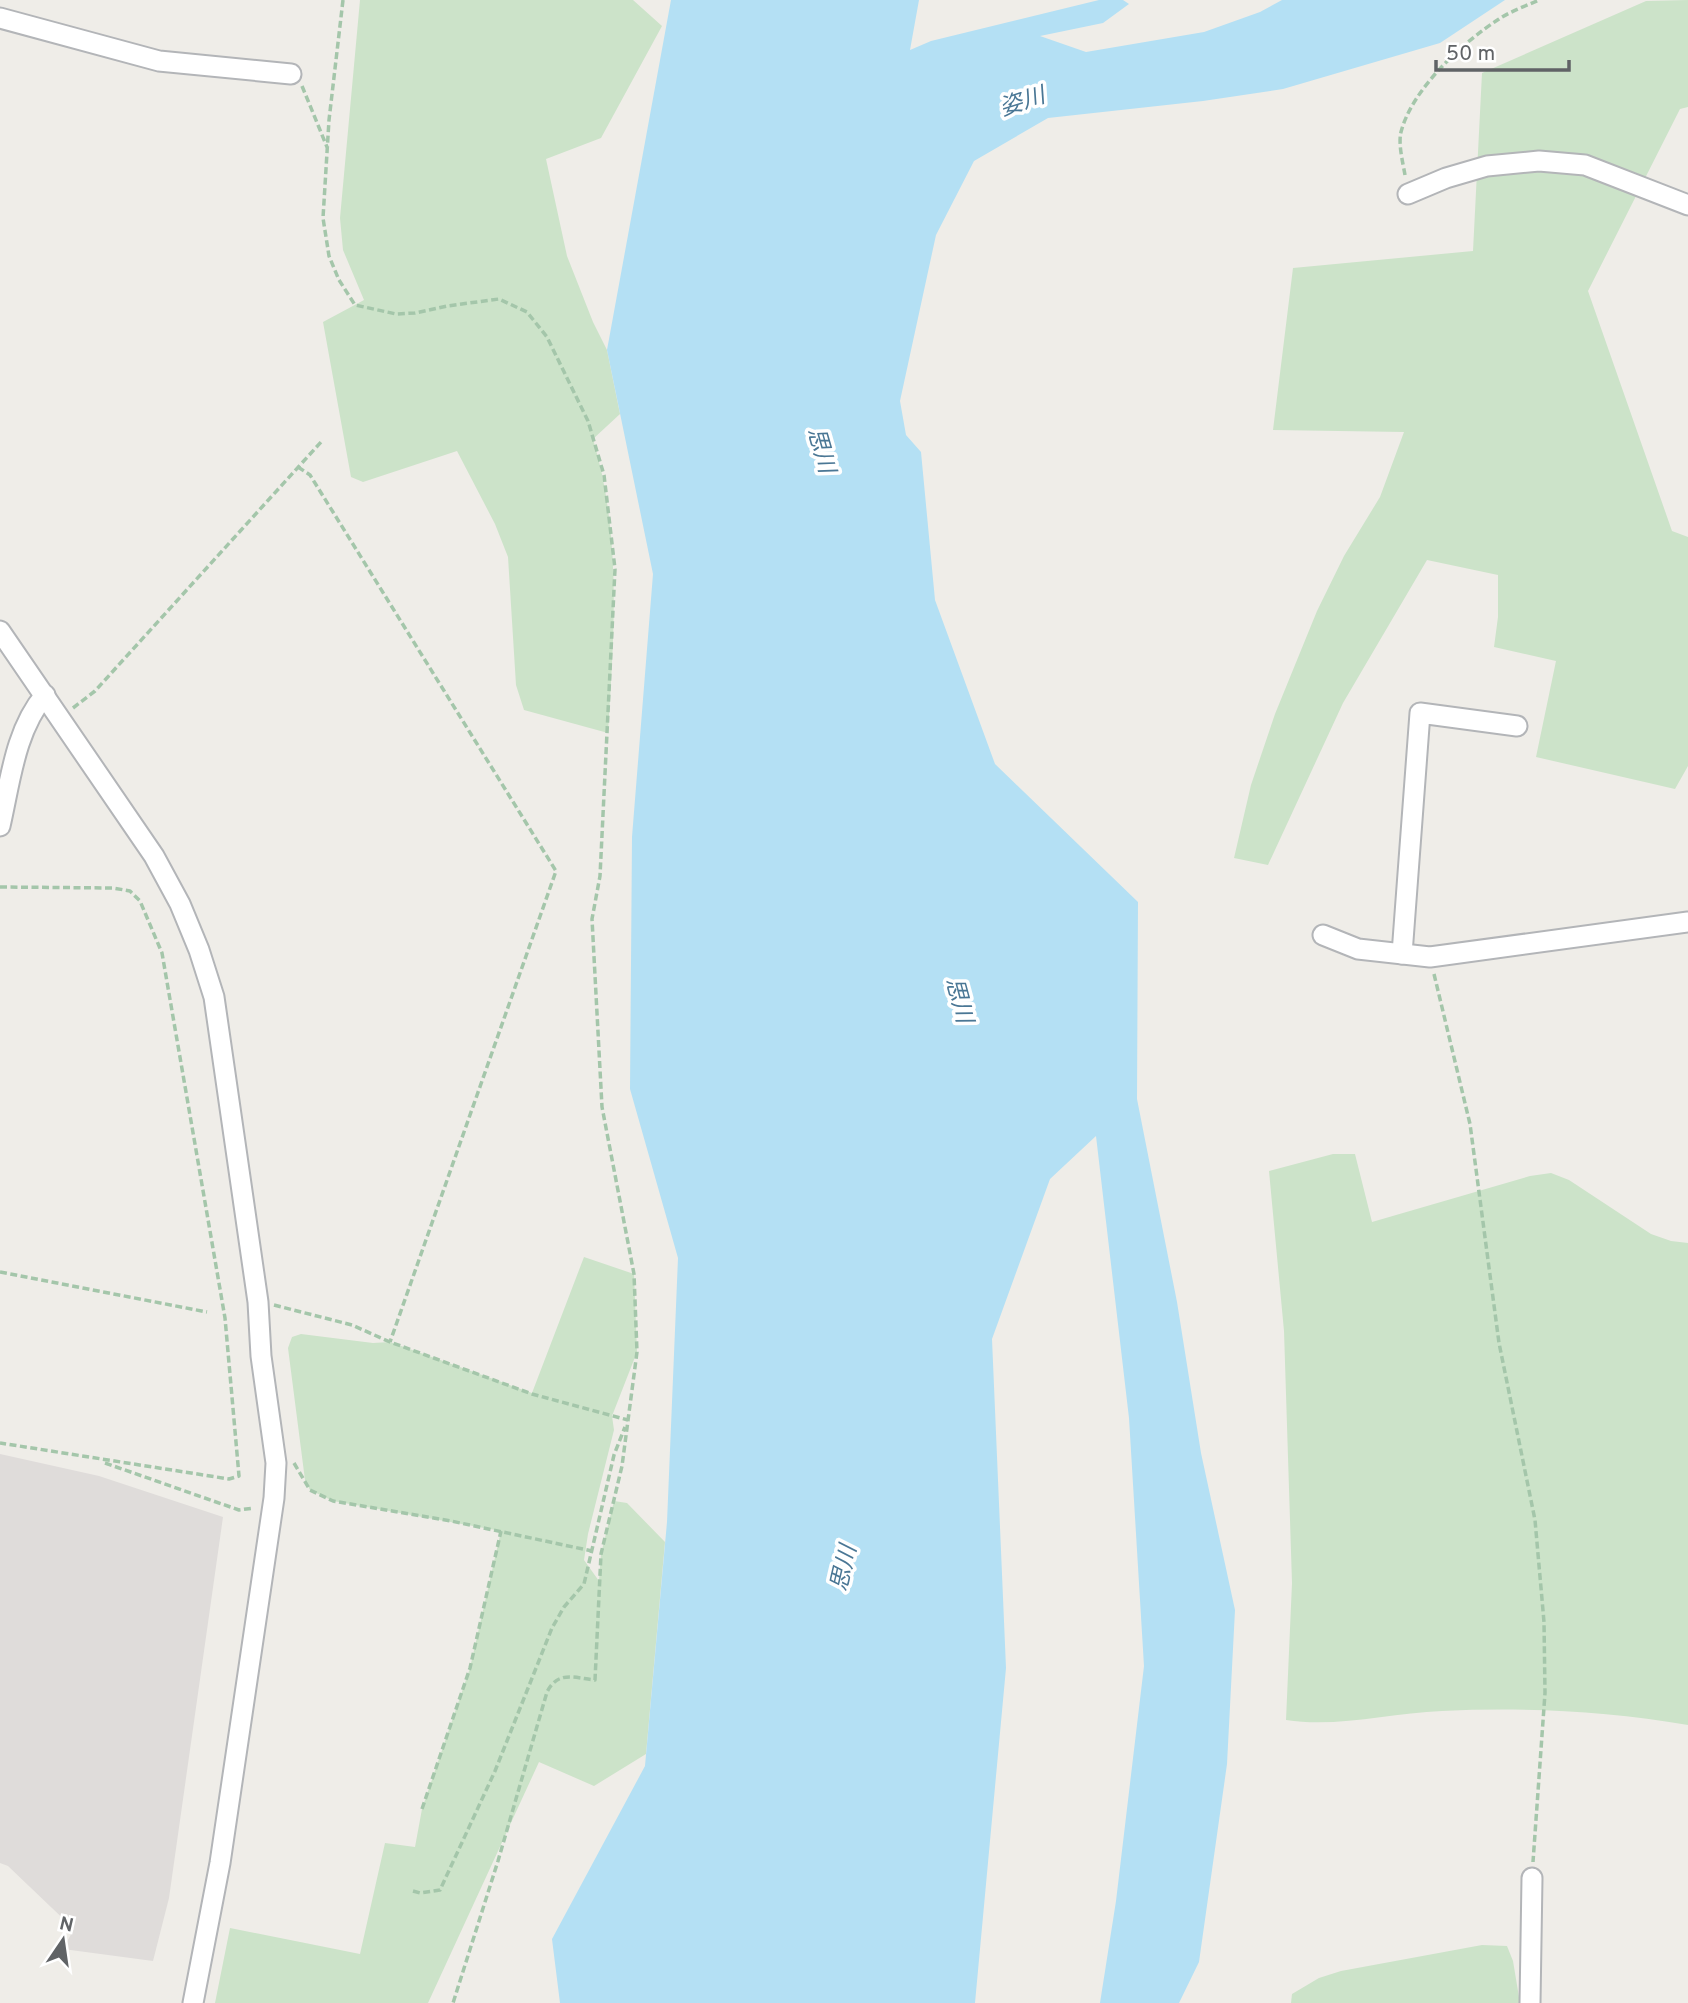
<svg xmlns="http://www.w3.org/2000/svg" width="1688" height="2003" font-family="Overpass,'Noto Sans JP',sans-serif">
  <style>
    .industrial { fill: #dfdcda }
    .green { fill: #cce3c9 }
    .water { fill: #b4e0f4 }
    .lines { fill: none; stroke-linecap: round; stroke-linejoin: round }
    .minor-casing { stroke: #b3b5b8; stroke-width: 23 }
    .path { stroke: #a4c6aa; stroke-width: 3.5; stroke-dasharray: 7 3.5; stroke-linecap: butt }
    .minor { stroke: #fff; stroke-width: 19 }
    .labels { text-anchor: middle; stroke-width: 7; stroke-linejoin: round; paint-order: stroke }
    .water-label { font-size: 23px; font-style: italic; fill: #4a7795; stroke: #fff }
  </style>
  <rect width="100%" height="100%" fill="#efede8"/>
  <path class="industrial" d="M0,1454L99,1476L223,1517L169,1898L153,1961L63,1949L74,1929L8,1866L0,1863Z"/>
  <g class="green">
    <path d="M360,0H633L662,26L601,138L546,159L567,256L593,322L607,350L620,414L593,439C622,537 614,632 608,733L524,710L516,685L508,557L495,524L457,451L363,482L351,477L323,322L364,300L343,250L340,218Z"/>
    <path d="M1688,0V107L1680,109L1588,291L1672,531L1688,537V766L1675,789L1536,757L1556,661L1494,647L1498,617V575L1427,560L1343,703L1268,865L1234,858L1251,785L1275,714L1317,611L1344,556L1380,497L1404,432L1273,430L1293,268L1473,251L1482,73L1646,1Z"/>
    <path d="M1333,1154H1355L1372,1222L1530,1176L1551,1173L1569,1180L1651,1234L1671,1241L1688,1243V1725C1606,1711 1524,1707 1442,1711C1390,1713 1337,1728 1286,1720L1292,1583L1284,1331L1269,1171Z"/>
    <path d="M584,1257L634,1274L637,1352L612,1416L614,1430L588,1534L584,1560L599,1581L601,1554L614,1501L627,1503L665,1542L646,1754L594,1786L539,1762L428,2003H215L230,1928L360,1954L385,1843L415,1847L422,1809L470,1668L501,1531L333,1501L310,1490L305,1480L288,1348L292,1337L301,1334L373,1343L390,1342L532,1393Z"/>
    <path d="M1482,1945L1507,1946L1513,1961L1520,2003H1291L1292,1994L1319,1978L1341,1971Z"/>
  </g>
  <path class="water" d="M671,0H919L910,50L931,41L1099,0H1123L1129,4L1103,23L1040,36L1086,52L1204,32L1260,12L1282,0H1505L1440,43L1283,89L1203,101L1048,118L974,161L936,235L900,401L906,435L921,452L935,600L995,764L1138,902L1137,1099L1177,1302L1201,1453L1235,1610L1227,1764L1199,1962L1179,2003H1100L1116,1901L1144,1666L1129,1418L1096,1136L1050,1179L992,1339L1006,1668L975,2003H560L552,1939L645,1766L667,1522L678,1258L630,1089L632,837L653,574L607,350Z"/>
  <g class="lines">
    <g class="minor-casing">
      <g id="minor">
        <path d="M0,18L159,61L291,74"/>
        <path d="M1408,194L1446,178L1487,166L1539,161L1585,165L1688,205"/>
        <path d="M0,631L154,856L180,904L199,950L214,997L258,1302L261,1356L276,1463L274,1498L220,1863L193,2003"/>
        <path d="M0,826C10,783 15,730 45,695"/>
        <path d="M1323,935L1358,949L1430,957L1688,922"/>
        <path d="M1402,954L1420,713L1517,726"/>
        <path d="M1530,2003L1532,1878"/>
      </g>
    </g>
    <g class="path">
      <path d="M343,0L329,120L323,218L329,256L339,280L355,305L396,314L415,313L447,306L499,299L527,312L547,337L588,421L604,475L615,569L600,876L592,919L602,1107L634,1274L637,1352L622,1466L601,1554L595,1680C575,1678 558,1670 547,1692L498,1861L453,2003"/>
      <path d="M302,86L327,147"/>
      <path d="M1405,175C1403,163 1398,144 1401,132C1412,89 1463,42 1499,19C1511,11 1526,6 1539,0"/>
      <path d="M298,467L310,475L556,871L390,1342"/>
      <path d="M73,708L95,691L321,442"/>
      <path d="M0,887L113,888L130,891L140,901L162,953L225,1318L239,1476L229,1479L0,1443"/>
      <path d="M1434,974L1470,1124L1499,1343L1535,1520L1544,1622L1545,1693L1533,1862"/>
      <path d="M0,1272L207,1312"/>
      <path d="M274,1305L352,1325L390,1342L532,1394L628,1420"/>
      <path d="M105,1463L239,1510L254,1508"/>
      <path d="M294,1463L310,1490L333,1501L451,1521L592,1551"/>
      <path d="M422,1809L470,1668L501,1531"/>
      <path d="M413,1891L420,1893L440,1890L495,1771L552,1628L564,1607L584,1584L614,1455L625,1427"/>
    </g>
    <use href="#minor" class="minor"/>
  </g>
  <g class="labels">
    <g class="water-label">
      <text transform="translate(1022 101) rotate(-18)" y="8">姿川</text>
      <text transform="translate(822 450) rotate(74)" y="8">思川</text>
      <text transform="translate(960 1000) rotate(75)" y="8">思川</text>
      <text transform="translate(843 1568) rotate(-77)" y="8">思川</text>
    </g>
  </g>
  <g transform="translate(63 1940) rotate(13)" stroke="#ffffff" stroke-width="5" paint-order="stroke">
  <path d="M0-5L12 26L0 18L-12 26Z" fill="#606366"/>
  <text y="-10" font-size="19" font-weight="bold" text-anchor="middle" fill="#606366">N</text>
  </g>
  <path d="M1436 60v10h133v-10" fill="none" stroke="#606366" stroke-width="3.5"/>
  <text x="1446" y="60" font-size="21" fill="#606366" stroke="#ffffff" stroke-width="5" paint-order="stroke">50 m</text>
</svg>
